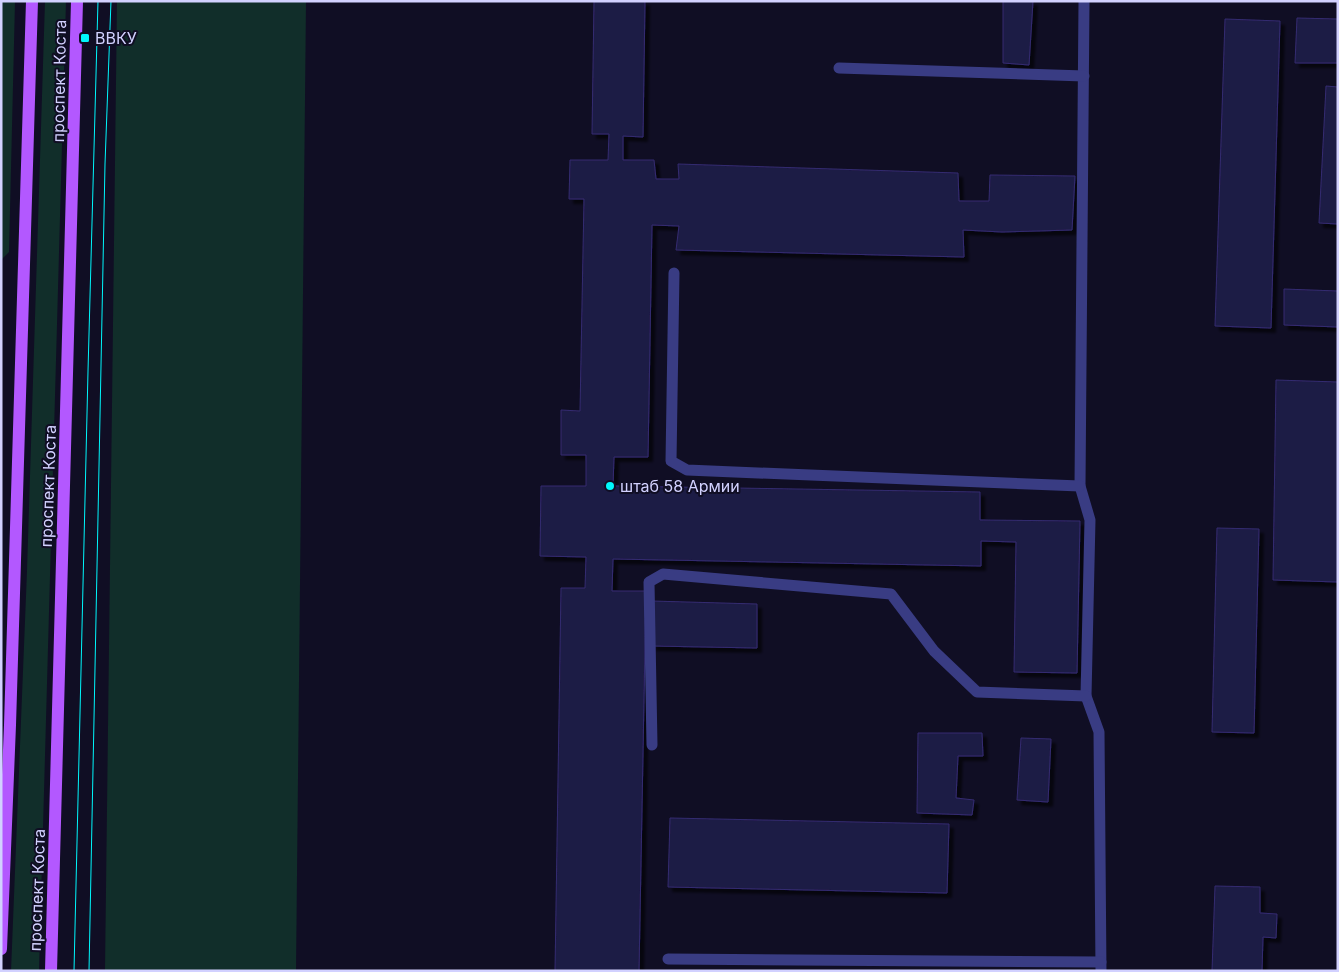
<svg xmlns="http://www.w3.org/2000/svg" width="1339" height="972" font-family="Inter,sans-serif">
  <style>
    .green { fill: #112e2a }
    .building { fill: #1f1a45; stroke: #342c71; filter: url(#shadow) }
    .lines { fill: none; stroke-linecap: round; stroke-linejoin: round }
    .lane { stroke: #393c83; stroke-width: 11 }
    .primary { stroke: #b358ff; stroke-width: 12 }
    .tram { stroke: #00f7fc; stroke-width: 1 }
    .poi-dot { fill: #00f7fc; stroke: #100e24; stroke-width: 2 }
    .labels { text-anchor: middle; stroke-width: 4; stroke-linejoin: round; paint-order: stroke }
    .poi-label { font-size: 16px; fill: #d2d1ff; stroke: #100e24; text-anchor: start }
    .street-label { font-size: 16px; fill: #d2d1ff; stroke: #100e24 }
  </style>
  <defs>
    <filter id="shadow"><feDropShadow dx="4.5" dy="4.5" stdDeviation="1" flood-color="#0009"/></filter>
  </defs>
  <rect width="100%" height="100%" fill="#100e24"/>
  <g class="green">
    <path d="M1,1H15L9,252L2,259Z"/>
    <path d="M45,1H66L39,971H11L27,571Z"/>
    <path d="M117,1H306L296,971H105Z"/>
  </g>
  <g class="building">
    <path d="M594,1H645L643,137L623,136V160H654L656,179H679L678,164L958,173L959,201H989L990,175L1075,176L1072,230L1002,232L963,230L964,257L676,250L679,226L652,225L648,457H614L613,486L980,492V520L1080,521L1077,673L1014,672L1016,542L981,541V566L613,559L612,591H646L639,971H555L561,588H585L586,557L540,556L541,486H586V455H561V410L580,411L584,199H569L570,160H608L609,134H592Z"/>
    <path d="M1003,1H1033L1029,65L1003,63Z"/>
    <path d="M1297,18L1338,19V63H1295Z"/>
    <path d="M1225,19L1280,21L1271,328L1215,326Z"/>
    <path d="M1326,86L1338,87V224L1319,223Z"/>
    <path d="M1284,289L1338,291V327L1284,325Z"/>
    <path d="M1276,380L1338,382V582L1273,580Z"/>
    <path d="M1217,528L1259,529L1254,733L1212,732Z"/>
    <path d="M652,601L757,604V648L652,646Z"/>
    <path d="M918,733H982L983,756H958L956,798L974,800L972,815L917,813Z"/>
    <path d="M1021,738L1051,739L1048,802L1017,800Z"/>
    <path d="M670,818L949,824L947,893L668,887Z"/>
    <path d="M1215,886L1260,887V913L1277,914L1276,938L1263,937L1262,971H1212Z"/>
  </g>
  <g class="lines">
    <g class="lane">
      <path d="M1084,1L1080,486L1090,520L1086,696L1099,732L1101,971"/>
      <path d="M839,68L1084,76"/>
      <path d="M674,273L671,461L687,470L1080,486"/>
      <path d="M652,745L649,582L663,574L891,594L934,651L977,692L1086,696"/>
      <path d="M668,959L1101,962"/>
    </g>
    <g class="primary">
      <path d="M1,949L10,725L32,1"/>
      <path d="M51,971L77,1"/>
    </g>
    <g class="tram">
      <path d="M74,971L88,371L98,1"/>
      <path d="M89,971L105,164L111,1"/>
    </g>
  </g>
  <g class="poi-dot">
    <rect x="80" y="33" width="10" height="10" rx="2.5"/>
    <circle cx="610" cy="486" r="5"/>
  </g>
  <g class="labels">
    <g class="poi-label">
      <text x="95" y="44">ВВКУ</text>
      <text x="620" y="492">штаб 58 Армии</text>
    </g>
    <g class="street-label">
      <text transform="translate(59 81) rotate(-89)" y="6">проспект Коста</text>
      <text transform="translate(48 486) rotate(-88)" y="6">проспект Коста</text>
      <text transform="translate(37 890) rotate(-88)" y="6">проспект Коста</text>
    </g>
  </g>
  <rect width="1339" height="972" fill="none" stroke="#d2d1ff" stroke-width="5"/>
</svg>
